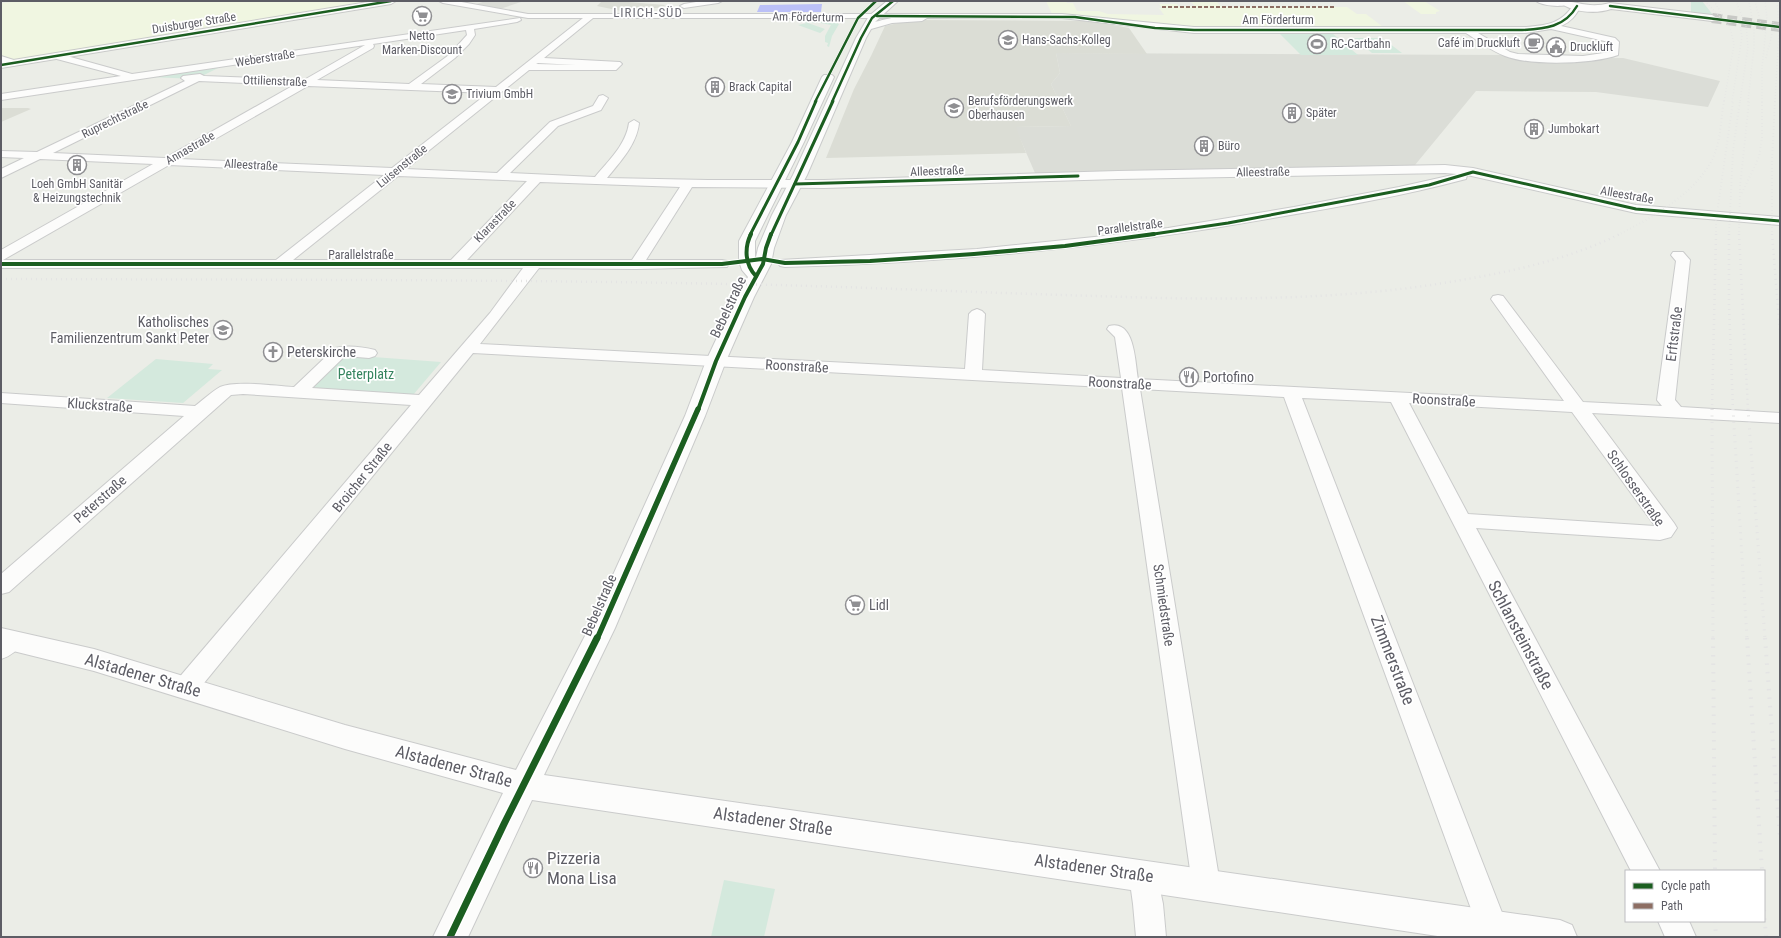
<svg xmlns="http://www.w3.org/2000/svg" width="1781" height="938" font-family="'Roboto Condensed',sans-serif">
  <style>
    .commercial { fill: #f0f6e1 }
    .industrial { fill: #dbddd7 }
    .education { fill: #dbddd5 }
    .green { fill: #d4e9dd }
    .water { fill: #bbc0f7 }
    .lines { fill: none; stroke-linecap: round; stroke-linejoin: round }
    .secondary-tunnel { stroke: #c8c9c6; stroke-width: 10; stroke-dasharray: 10 5; stroke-linecap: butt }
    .minor-casing { stroke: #cacbcb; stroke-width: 2 }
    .tertiary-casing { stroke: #cacbcb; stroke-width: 2 }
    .secondary-casing { stroke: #c9cac9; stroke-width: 2 }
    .minor { fill: #fcfcfb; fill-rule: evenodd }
    .tertiary { fill: #fcfcfb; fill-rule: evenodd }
    .secondary { fill: #fcfcfb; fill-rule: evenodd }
    .rail-far4 { stroke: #e4e4e4; stroke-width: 1.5; stroke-dasharray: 0.5 2.5; stroke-linecap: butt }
    .rail-far3 { stroke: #e4e4e4; stroke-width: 2; stroke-dasharray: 0.5 3; stroke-linecap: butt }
    .rail-far2 { stroke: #e4e4e4; stroke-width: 2.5; stroke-dasharray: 1 4; stroke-linecap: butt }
    .rail-far1 { stroke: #e4e4e4; stroke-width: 3; stroke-dasharray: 1 5.5; stroke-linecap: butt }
    .rail { stroke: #e4e4e4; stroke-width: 4; stroke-dasharray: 1.5 7; stroke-linecap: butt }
    .quiet { stroke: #8d6e63; stroke-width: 2; stroke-dasharray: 4 2; stroke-linecap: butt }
    .cycleway-far4-casing { stroke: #fff; stroke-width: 3.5 }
    .cycleway-far3-casing { stroke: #fff; stroke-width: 4.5 }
    .cycleway-far2-casing { stroke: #fff; stroke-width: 6 }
    .cycleway-far1-casing { stroke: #fff; stroke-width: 8 }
    .cycleway-casing { stroke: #fff; stroke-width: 10 }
    .cycleway-far4 { stroke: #1b5e20; stroke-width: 2.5 }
    .cycleway-far3 { stroke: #1b5e20; stroke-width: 3 }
    .cycleway-far2 { stroke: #1b5e20; stroke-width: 4 }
    .cycleway-far1 { stroke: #1b5e20; stroke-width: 5.5 }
    .cycleway { stroke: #1b5e20; stroke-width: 7 }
    .labels { text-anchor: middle; stroke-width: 3.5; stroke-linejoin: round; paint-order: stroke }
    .far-street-label { font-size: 12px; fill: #5d5d65; stroke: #fff }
    .far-poi-label { font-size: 12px; fill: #5d5d65; stroke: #fff; text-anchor: start }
    .far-quarter-label { font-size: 13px; letter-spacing: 1px; fill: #6e6e77; stroke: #fff }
    .street-label { font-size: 14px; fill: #5d5d65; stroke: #fff }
    .poi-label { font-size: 14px; fill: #5d5d65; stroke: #fff; text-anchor: start }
    .park-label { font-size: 14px; fill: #35845f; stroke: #fff }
    .near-street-label { font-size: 17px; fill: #5d5d65; stroke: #fff }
    .near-poi-label { font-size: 17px; fill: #5d5d65; stroke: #fff; text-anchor: start }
  </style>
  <rect width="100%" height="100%" fill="#ebede7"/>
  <g class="commercial">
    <path d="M22,1H375L1,62V3Z"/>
    <path d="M1046,1H1066L1067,3H1073L1077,11H1099L1108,14L1164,15L1159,8H1162L1159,4H1177L1179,7L1195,6L1190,1H1216L1222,7H1347L1357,14H1421L1403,1H1424L1440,11L1436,12V14H1366L1383,27H1173L1097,16L1052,14Z"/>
  </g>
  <g class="industrial">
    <path d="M486,1H524L500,9L476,4Z"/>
    <path d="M1056,53L1504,55L1528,59L1623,58L1720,81L1708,107L1596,92L1476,91L1415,165L1035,173L1015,127L1071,126L1051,84L1060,73Z"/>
  </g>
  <g class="education">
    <path d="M602,1H616L665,5L663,7L626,12L597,6Z"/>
    <path d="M912,20L1085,21L1097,22L1129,28L1147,54L1056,53L1060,73L1051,84L1071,126L1016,127L1026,153L826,158L854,89L871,56L885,26Z"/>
    <path d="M1,108H28L31,109L1,122Z"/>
  </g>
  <g class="green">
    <path d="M1691,1H1702L1713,15L1691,12Z"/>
    <path d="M796,20L834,22L839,24L832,36L829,47L827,46L828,43L825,42V36L831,25L821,23H808L825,29L820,33L798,25L807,23Z"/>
    <path d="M1279,33H1332L1358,55H1301Z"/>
    <path d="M1354,38H1382L1402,53H1372Z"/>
    <path d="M228,63L196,79L149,77Z"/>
    <path d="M346,355L441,362L413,395L312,388Z"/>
    <path d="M156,359L213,364L208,369L222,370L183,403L107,398Z"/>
    <path d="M724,880L775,889L764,937H711Z"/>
  </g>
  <path class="water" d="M822,4L821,12H757L760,5Z"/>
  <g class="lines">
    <path class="secondary-tunnel" d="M1712,18L1780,27"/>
    <g class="minor-casing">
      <g id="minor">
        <path d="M439,1H456L528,14H1062L1194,27H1526C1548,25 1561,24 1574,4H1580L1581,6C1576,15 1571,22 1561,26L1615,38L1619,42L1618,55C1593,64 1530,66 1505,56C1492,51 1478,41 1466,33H1194L1062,18H593L544,58L620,62L622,64L616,70H529L406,169L497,173L550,122L593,106L599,96L603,95L608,98L601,110L558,126L510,173L595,177C608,161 626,145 629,123L634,120L639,123C637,144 620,162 607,178L708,180H824L1118,171L1445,165L1473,168L1636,205L1780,217V225L1636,213L1467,175L1466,179C1403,196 1338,207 1273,218C1112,247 949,263 785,267L780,266L778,263L780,260L977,249L1104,236L1168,228L1294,207L1399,187L1457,174L1445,173L1118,179L824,188L692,187L646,260H722L727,261L729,264L727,267L636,269L539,268L480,344L965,369L969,314L972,311L977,309L982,311L985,314L982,370L1121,378L1115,337L1107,329L1109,326C1135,319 1135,362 1138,379L1564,401L1491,299L1493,296L1498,295L1503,296L1583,402L1662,406L1657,400L1676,261L1671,255L1673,252H1683L1690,260L1675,400L1681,407L1780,413V423L1592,413L1674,523L1677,528L1671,537L1660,540L1476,528L1660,871H1631L1391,402L1302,398L1508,928L1504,937H1482L1478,928L1284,397L1140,389L1220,884L1216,894L1206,898L1196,894L1192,884L1122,388L473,353L195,694L186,697L177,694L174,687L177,680L411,405L243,394L231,395L9,592L1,594V574L184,416L1,403V393L195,406C203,400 211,392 220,387C235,380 277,386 294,387L335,348C347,345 363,347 375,350L377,353L375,356L369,358L345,356L312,388L419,395L490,313L523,268H1V250L153,164L40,159L1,178V169L24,158L1,157V151L37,152L185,81L181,78L183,76L200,74L204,76L304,80L365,45L1,100V94L121,76L53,58L51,56L56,53L132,74L520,18L521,20L517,22L474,29L475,35L469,44L455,58L421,84L496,87L583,18H528L443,3ZM1551,29L1609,42L1611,43L1610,52L1583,56L1518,54L1510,52L1478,33H1526ZM466,30L467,35L449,55L409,84L317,80L373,48L374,46L373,44ZM538,63L576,65L536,64ZM199,81L294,85L165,158L53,153ZM308,86L488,93L392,168L180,159ZM169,165L384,175L276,260H3ZM398,176L527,181L451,260H293ZM540,182L680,187L632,260H467ZM1409,403L1572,412L1655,526L1468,514Z"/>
        <path d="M702,1H722L718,3L684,8L680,6L684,4Z"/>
        <path d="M1,56L17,61L19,63L14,66L1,62Z"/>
        <path d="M12,632L20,635L24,641C18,650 11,656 1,659V637Z"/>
        <path d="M1143,861L1153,865L1157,875L1163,904L1166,937H1136L1133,904L1129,875L1133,865Z"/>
        <path d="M1658,921H1689L1696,937H1665Z"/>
      </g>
    </g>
    <g class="tertiary-casing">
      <g id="tertiary">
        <path d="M887,1H898L875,22C885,19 919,11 927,18L922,21L892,23L871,29L866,38L807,175L786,215L774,248L771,264L754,297L726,361L705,416L615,628L544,775L1560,920L1572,925L1577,937H1444L532,800L468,937H433L503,793L345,749L94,671L1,648V628L94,649L345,725L516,770L589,628L685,416L706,361L736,297L748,277L742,270L739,261V241L792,142L822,77L824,75H832L834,77L804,142L755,241V262L758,248L772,215L793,175L856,38L869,16Z"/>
        <path d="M1536,1H1569L1571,3C1565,8 1542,6 1536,1Z"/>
      </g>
    </g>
    <g class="secondary-casing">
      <g id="secondary">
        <path d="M374,1H396L391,4L1,68V62Z"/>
        <path d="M1559,1C1579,1 1588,9 1610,3L1712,15L1717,18L1712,21L1611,9C1597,14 1570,13 1559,1Z"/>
      </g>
    </g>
    <use href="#minor" class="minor"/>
    <use href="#tertiary" class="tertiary"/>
    <use href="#secondary" class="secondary"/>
    <g class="rail-far4">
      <path d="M1705,1L1721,18"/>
      <path d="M1714,1L1730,28L1734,44L1724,102"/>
      <path d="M1736,1L1746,26L1748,46L1740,102"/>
      <path d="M1755,1L1763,32"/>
      <path d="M1,2L7,1"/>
      <path d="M1766,58L1773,30V21"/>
      <path d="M1732,102L1742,36L1740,27"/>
      <path d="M1748,102L1754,47V28L1749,1"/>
      <path d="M1762,102V68L1767,19L1765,1"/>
      <path d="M1775,102L1779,31L1777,1"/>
    </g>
    <g class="rail-far3">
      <path d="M1742,193L1759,157L1762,138V101"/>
      <path d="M1618,235C1653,217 1703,190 1716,150C1721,135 1721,117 1724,101"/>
      <path d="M1716,235V221L1733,101"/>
      <path d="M1729,235L1733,150L1740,101"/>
      <path d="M1739,235L1740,187L1749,101"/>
      <path d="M1772,235V159L1775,101"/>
    </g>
    <g class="rail-far2">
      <path d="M1729,234V305L1733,410"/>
      <path d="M1739,234L1748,410"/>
      <path d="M1772,234L1780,333"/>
      <path d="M1,279C260,280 519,279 778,285C884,288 990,293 1096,296C1208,300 1320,301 1431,285C1495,275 1561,263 1620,234"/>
      <path d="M1712,410L1716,234"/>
    </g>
    <g class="rail-far1">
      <path d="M1712,409L1713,639"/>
      <path d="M1733,409L1747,639"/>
      <path d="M1748,409L1765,639"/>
    </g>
    <g class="rail">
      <path d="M1713,638L1715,871"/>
      <path d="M1747,638L1762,871"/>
      <path d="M1765,638L1780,838"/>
      <path d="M1764,910L1766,937"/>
      <path d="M1715,921L1716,937"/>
    </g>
    <path class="quiet" d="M1162,7H1334"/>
    <g class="cycleway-far4-casing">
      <g id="cycleway-far4">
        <path d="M1610,6L1780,27"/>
        <path d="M877,16L1075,17L1155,28L1194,30H1522C1545,29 1565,27 1577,6"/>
        <path d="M1,65L391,1"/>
        <path d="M815,102L858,18L876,1"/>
        <path d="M832,102L861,38L872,18L893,1"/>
      </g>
    </g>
    <g class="cycleway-far3-casing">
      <g id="cycleway-far3">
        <path d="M795,184L1078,176"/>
        <path d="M750,235L798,142L816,101"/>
        <path d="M771,235L833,101"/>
        <path d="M1147,235L1228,223L1429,185L1473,172L1636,209L1780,221"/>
      </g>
    </g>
    <g class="cycleway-far2-casing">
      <g id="cycleway-far2">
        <path d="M751,234C744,248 745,265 756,276"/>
        <path d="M1,264H722L762,259L785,263L870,261L974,254L1065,246L1154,234"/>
        <path d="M698,410L716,361L745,297L763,264L766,248L771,234"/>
      </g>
    </g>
    <g class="cycleway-far1-casing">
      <path id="cycleway-far1" d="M597,639L698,409"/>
    </g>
    <g class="cycleway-casing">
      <path id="cycleway" d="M450,937L504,824L597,638"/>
    </g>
    <use href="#cycleway-far4" class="cycleway-far4"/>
    <use href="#cycleway-far3" class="cycleway-far3"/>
    <use href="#cycleway-far2" class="cycleway-far2"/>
    <use href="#cycleway-far1" class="cycleway-far1"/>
    <use href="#cycleway" class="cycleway"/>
  </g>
  <defs>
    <g id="supermarket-ring" transform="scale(1)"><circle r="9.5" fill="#fff" stroke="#8f8f92" stroke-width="1.5"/><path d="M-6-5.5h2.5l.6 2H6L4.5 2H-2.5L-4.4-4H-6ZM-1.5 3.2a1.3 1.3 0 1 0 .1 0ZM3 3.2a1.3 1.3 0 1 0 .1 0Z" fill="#8f8f92"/></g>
    <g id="school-ring" transform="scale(1)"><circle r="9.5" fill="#fff" stroke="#8f8f92" stroke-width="1.5"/><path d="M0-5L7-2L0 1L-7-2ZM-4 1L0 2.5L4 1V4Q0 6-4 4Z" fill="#8f8f92"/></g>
    <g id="cafe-ring" transform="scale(1)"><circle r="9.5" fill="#fff" stroke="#8f8f92" stroke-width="1.5"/><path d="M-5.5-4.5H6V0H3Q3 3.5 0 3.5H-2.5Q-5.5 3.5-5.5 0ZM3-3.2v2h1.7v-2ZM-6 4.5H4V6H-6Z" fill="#8f8f92"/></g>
    <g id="stadium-ring" transform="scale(1)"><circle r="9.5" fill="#fff" stroke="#8f8f92" stroke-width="1.5"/><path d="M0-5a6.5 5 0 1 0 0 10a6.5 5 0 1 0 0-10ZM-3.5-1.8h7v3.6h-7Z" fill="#8f8f92"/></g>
    <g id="civic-ring" transform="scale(1)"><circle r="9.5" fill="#fff" stroke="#8f8f92" stroke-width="1.5"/><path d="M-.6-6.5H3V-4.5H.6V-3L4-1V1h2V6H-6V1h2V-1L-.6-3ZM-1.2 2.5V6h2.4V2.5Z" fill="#8f8f92"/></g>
    <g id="building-ring" transform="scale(1)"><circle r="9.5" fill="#fff" stroke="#8f8f92" stroke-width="1.5"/><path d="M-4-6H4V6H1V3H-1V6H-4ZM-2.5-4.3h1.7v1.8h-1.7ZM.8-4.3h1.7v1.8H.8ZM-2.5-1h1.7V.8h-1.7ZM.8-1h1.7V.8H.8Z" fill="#8f8f92"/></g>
    <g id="university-ring" transform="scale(1)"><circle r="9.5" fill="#fff" stroke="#8f8f92" stroke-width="1.5"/><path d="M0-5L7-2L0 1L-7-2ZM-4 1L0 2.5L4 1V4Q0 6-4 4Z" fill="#8f8f92"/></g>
    <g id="church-ring" transform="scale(1)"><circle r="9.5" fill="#fff" stroke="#8f8f92" stroke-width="1.5"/><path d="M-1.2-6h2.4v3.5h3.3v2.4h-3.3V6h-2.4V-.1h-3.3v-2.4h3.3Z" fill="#8f8f92"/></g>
    <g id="restaurant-ring" transform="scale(1)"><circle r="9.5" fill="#fff" stroke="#8f8f92" stroke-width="1.5"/><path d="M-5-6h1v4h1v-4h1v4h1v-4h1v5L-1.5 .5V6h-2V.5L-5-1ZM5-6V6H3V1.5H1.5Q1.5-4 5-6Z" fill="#8f8f92"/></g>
  </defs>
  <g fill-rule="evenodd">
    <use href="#supermarket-ring" x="422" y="16"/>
    <use href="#school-ring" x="1008" y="40"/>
    <use href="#cafe-ring" x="1534" y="43"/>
    <use href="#stadium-ring" x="1317" y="44"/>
    <use href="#civic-ring" x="1556" y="47"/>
    <use href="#building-ring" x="715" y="87"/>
    <use href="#school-ring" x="452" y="94"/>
    <use href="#university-ring" x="954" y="108"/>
    <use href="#building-ring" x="1292" y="113"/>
    <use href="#building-ring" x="1534" y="129"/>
    <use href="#building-ring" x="1204" y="146"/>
    <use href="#building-ring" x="77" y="165"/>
    <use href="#school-ring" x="223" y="330"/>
    <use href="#church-ring" x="273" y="352"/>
    <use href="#restaurant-ring" x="1189" y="377"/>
    <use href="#supermarket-ring" x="855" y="605"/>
    <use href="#restaurant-ring" x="533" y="868"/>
  </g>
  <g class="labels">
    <g class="far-street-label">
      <text transform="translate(808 17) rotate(1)" y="4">Am Förderturm</text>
      <text x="1278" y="24">Am Förderturm</text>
      <text transform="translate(194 23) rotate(-9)" y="4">Duisburger Straße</text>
      <text transform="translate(265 58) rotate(-9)" y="4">Weberstraße</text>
      <text transform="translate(275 81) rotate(2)" y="4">Ottilienstraße</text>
      <text transform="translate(115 119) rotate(-26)" y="4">Ruprechtstraße</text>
      <text transform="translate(190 148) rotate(-30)" y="4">Annastraße</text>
      <text transform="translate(251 165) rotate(3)" y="4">Alleestraße</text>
      <text transform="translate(402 166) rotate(-39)" y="4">Luisenstraße</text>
      <text transform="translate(937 171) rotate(-2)" y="4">Alleestraße</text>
      <text transform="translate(1263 172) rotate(-1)" y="4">Alleestraße</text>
      <text transform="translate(1627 195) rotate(10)" y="4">Alleestraße</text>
      <text transform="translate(495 221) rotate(-46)" y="4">Klarastraße</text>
      <text transform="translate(1130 227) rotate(-7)" y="4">Parallelstraße</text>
      <text x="361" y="259">Parallelstraße</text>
    </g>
    <g class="far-poi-label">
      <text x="422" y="40" text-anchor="middle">Netto<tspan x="422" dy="14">Marken-Discount</tspan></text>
      <text x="1022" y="44">Hans-Sachs-Kolleg</text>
      <text x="1520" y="47" text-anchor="end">Café im Druckluft</text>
      <text x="1331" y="48">RC-Cartbahn</text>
      <text x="1570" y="51">Druckluft</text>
      <text x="729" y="91">Brack Capital</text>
      <text x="466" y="98">Trivium GmbH</text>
      <text x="968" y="105">Berufsförderungswerk<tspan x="968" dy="14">Oberhausen</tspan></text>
      <text x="1306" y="117">Später</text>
      <text x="1548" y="133">Jumbokart</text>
      <text x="1218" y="150">Büro</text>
      <text x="77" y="188" text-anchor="middle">Loeh GmbH Sanitär<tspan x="77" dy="14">&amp; Heizungstechnik</tspan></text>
    </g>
    <g class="far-quarter-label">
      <text x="648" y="17">LIRICH-SÜD</text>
    </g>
    <g class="street-label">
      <text transform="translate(728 307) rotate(-65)" y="5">Bebelstraße</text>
      <text transform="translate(1674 334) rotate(-83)" y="5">Erftstraße</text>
      <text transform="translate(797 366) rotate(3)" y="5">Roonstraße</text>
      <text transform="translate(1120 383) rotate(3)" y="5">Roonstraße</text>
      <text transform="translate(1444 400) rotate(3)" y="5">Roonstraße</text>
      <text transform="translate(100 405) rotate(4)" y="5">Kluckstraße</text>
      <text transform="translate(362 477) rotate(-51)" y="5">Broicher Straße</text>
      <text transform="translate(1636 488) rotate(55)" y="5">Schlosserstraße</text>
      <text transform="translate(100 499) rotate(-41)" y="5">Peterstraße</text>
      <text transform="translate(599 605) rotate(-66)" y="5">Bebelstraße</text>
      <text transform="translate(1164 605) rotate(82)" y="5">Schmiedstraße</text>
    </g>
    <g class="poi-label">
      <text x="209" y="327" text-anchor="end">Katholisches<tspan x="209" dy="16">Familienzentrum Sankt Peter</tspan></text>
      <text x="287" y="357">Peterskirche</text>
      <text x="1203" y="382">Portofino</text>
      <text x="869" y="610">Lidl</text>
    </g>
    <g class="park-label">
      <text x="366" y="379">Peterplatz</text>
    </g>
    <g class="near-street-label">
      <text transform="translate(1521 635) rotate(62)" y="6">Schlansteinstraße</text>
      <text transform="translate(1393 660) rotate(69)" y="6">Zimmerstraße</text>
      <text transform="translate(143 675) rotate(16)" y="6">Alstadener Straße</text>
      <text transform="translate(454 766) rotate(15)" y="6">Alstadener Straße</text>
      <text transform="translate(773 821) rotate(8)" y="6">Alstadener Straße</text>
      <text transform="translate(1094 868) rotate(8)" y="6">Alstadener Straße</text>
    </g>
    <g class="near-poi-label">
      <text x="547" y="864">Pizzeria<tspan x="547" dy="20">Mona Lisa</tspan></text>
    </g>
  </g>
  <rect width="1781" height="938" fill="none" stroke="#5d5d65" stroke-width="4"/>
  <rect x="1625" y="870" width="140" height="52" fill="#ffffff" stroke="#bebec1"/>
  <rect x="1633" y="883" width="20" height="6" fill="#1b5e20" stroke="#bebec1"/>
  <text x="1661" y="890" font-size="12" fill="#5d5d65">Cycle path</text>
  <rect x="1633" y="903" width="20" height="6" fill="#8d6e63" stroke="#bebec1"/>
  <text x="1661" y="910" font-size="12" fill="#5d5d65">Path</text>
</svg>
